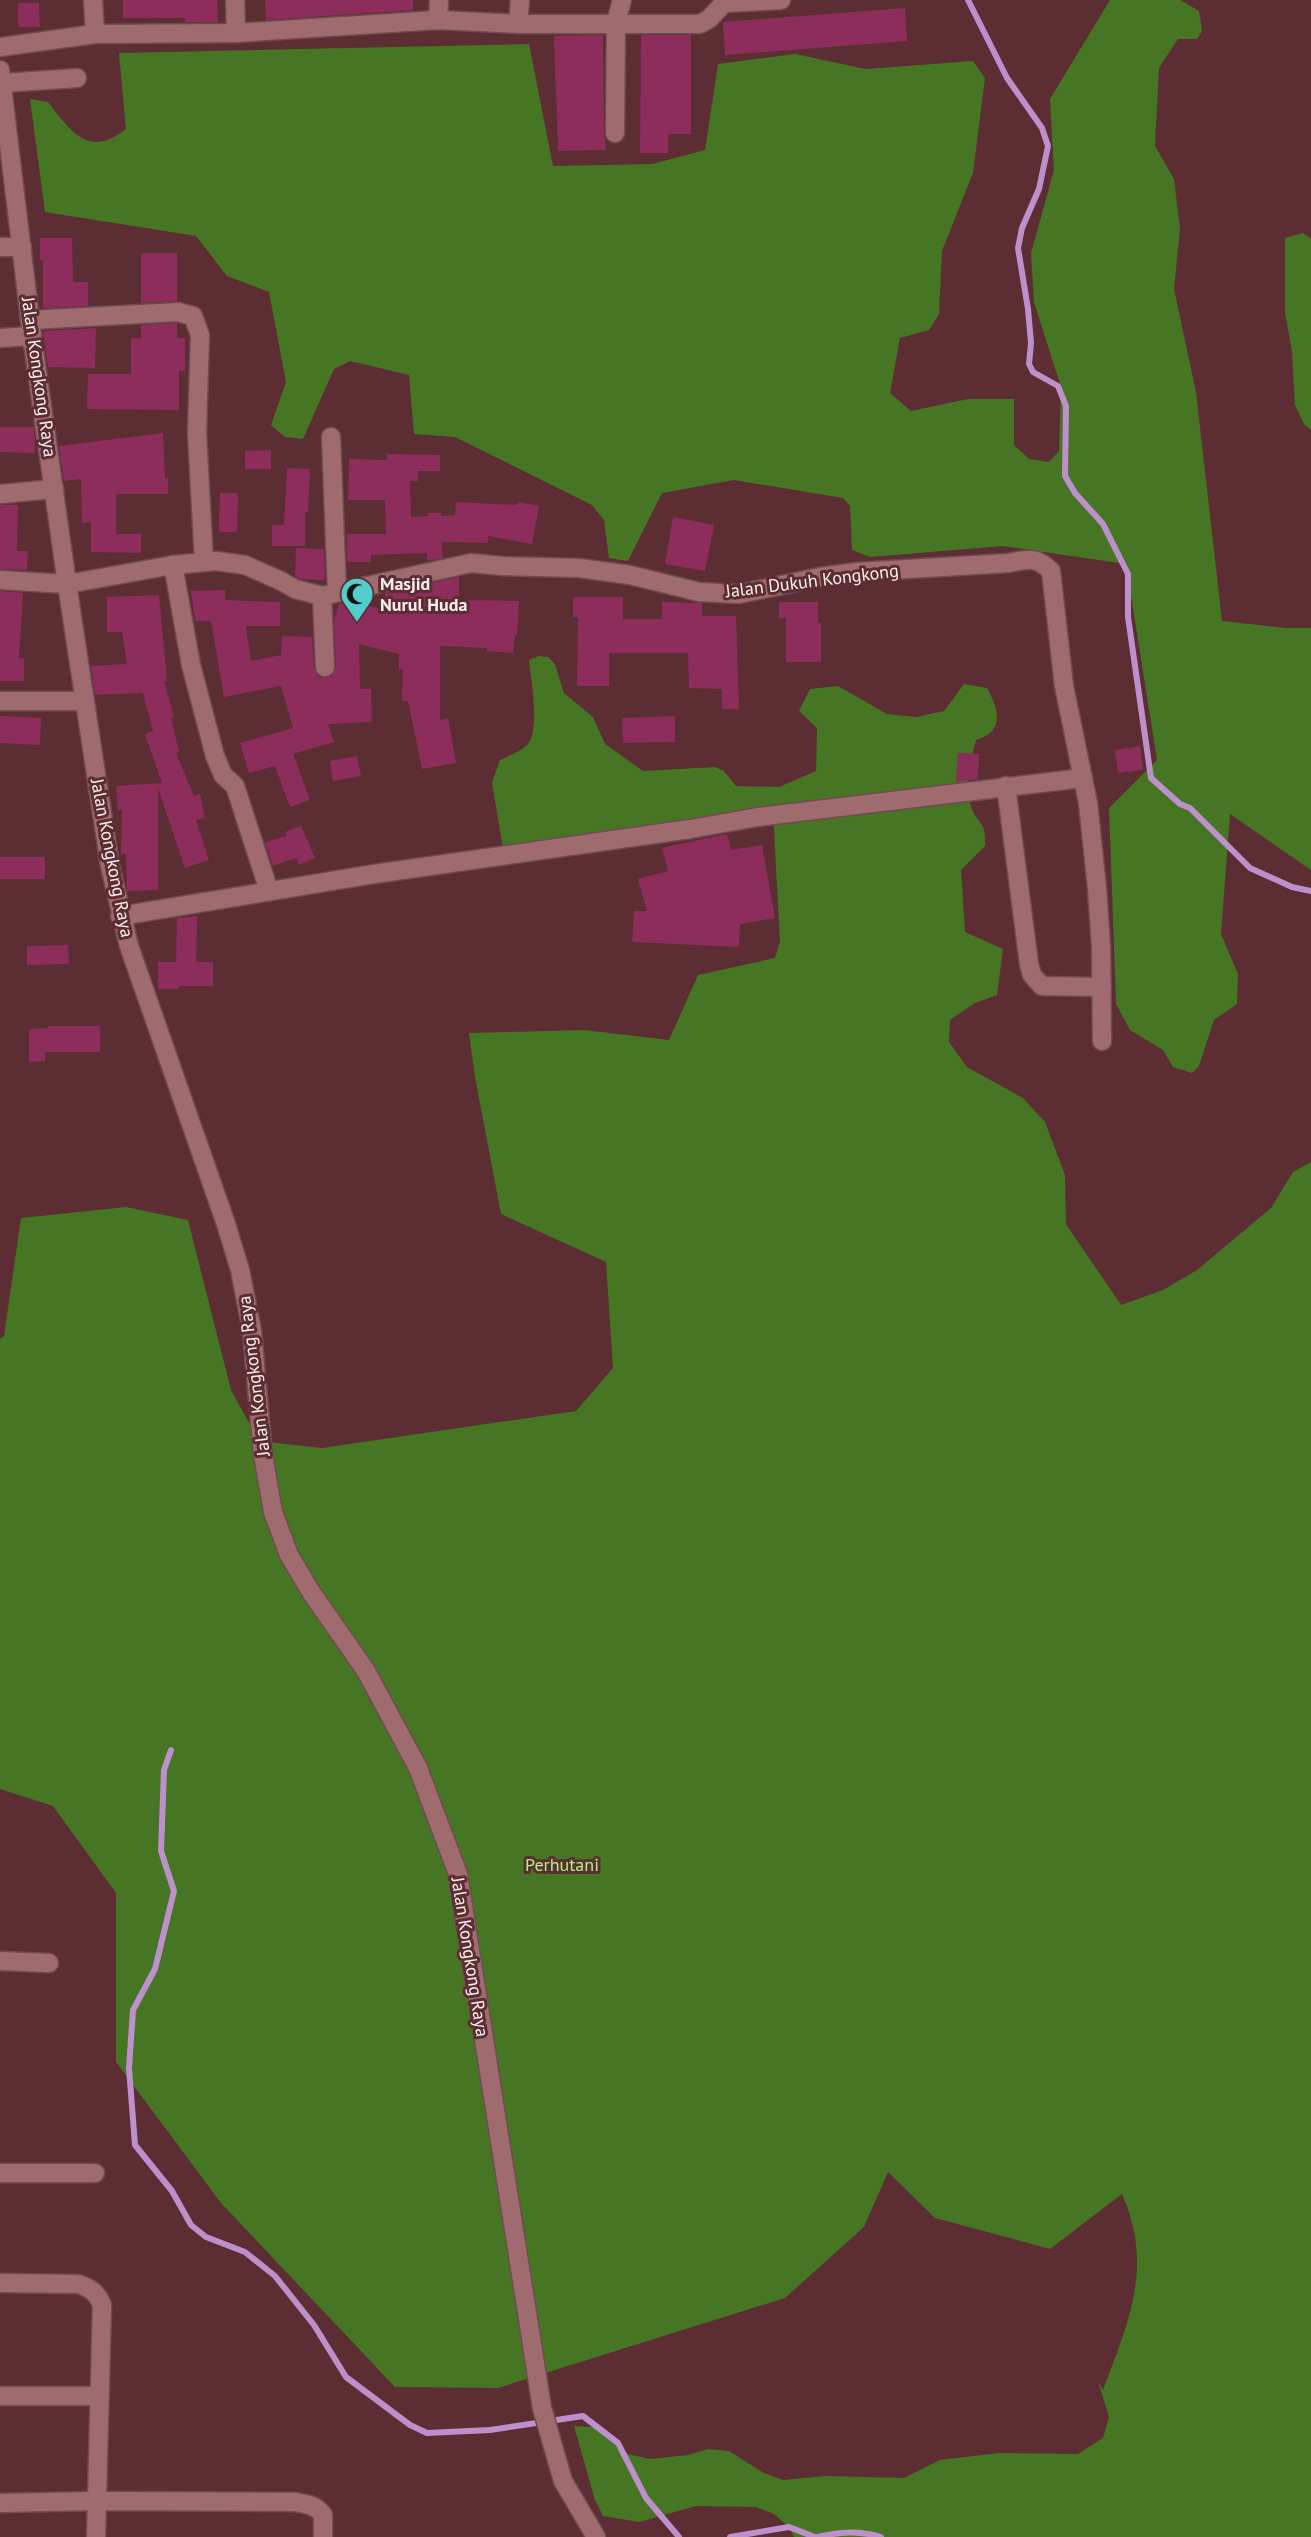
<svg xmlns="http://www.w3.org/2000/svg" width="1311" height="2537" font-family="'PT Sans',sans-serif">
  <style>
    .green { fill: #467523 }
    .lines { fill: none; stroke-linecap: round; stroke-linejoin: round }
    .stream { stroke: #bd90cc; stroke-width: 6 }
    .building { fill: #8d2d5b }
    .minor-casing { stroke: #704c51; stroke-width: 21 }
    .minor { stroke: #a06b6f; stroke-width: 18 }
    .labels { text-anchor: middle; stroke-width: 6; stroke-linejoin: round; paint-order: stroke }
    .street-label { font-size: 18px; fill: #fcefef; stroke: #5c2d32 }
    .poi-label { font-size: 18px; font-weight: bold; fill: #fcefef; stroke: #5c2d32; text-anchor: start }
    .park-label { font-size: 18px; fill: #abf37c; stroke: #5c2d32 }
  </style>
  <rect width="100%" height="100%" fill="#5c2d32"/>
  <g class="green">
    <path d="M1110,0H1180L1199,11L1202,31L1197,39H1178L1159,68L1155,146L1174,179L1180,229L1174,289L1196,392L1222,621L1287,628H1311V870L1230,814L1221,934L1238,974L1237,1004L1214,1020L1199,1066L1192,1073L1173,1067L1163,1050L1130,1030L1116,1004L1109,808L1157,760L1126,564L1003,546L870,557L852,550L850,506L843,498L734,480L662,493L628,561L609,558L604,520L592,505L455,437L414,434L409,375L350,361L334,369L303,439L285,437L271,425L286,382L269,292L227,276L196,236L45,212L30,99L48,102C71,131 88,159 126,129L119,53L529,44L553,166L652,164L705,150L718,64L795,54L866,69L973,61L985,78L973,173L942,251L939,314L929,330L900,338L890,393L911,411L968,399H1014V445L1029,459L1049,462L1059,451L1061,387L1034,302L1031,253L1054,170L1050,99Z"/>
    <path d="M1303,233L1311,239V430L1304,424L1295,405L1292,351L1285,313V238Z"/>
    <path d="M539,656L548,657L555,664L564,693L593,717L605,744L643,771L715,767L724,771L736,786L779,787L816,771L817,728L799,711L810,689L838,686L887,714L916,717L944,711L964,684L987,688C999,709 1005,732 976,740C970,762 964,785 971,807C978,825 987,821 985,846L961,870L965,932L1003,949L997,995L975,1003L950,1020L949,1042L967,1067L1023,1098L1045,1122L1065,1175L1066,1224L1121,1305L1163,1290L1197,1270L1271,1208L1293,1172L1311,1162V2537H794L789,2527L774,2514L756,2507L696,2506L639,2522L603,2516L595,2500L574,2426L594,2427L628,2454L650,2459L688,2455L708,2449L729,2451L762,2472L783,2480L826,2476L904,2478L940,2460L999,2453L1078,2454L1103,2438L1109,2417L1098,2381L1103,2390C1129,2320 1154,2267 1122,2194L1050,2249L935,2218L888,2172L864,2227L785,2298L498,2388L395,2387L221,2203L116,2062V1893L53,1806L0,1789V1339L4,1336L21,1218L126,1207L188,1220L231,1390L259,1441L322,1448L576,1411L613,1368L606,1262L501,1214L475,1077L469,1033L584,1030L669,1040L698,975L775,958L780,941L773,812L504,854L492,783L500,760C508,756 522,751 528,744C540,728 531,679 529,660Z"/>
  </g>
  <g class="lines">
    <g class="stream">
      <path d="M968,0L1007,78L1042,128L1048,146L1039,189L1022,228L1018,248L1028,309L1031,343L1029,364L1033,372L1058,386L1066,406L1065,476L1075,493L1103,524L1128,574V617L1151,778L1180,804L1190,808L1250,868L1292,887L1311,891"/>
      <path d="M171,1750L164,1770L161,1851L174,1891L155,1969L133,2010L129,2068L135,2145L172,2191L191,2225L206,2237L245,2252L275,2276L314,2325L346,2377L410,2425L427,2433L490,2430L583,2416L618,2443L646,2498L679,2537"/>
      <path d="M730,2537L789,2527L815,2537"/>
      <path d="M817,2537C840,2532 858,2530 881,2537"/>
    </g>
  </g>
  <g class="building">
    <path d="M123,0H217L218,22H185V18H123Z"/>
    <path d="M265,0H413V10L266,20Z"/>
    <path d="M18,3H39L40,27H18Z"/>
    <path d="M905,8L907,41L725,55L723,22Z"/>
    <path d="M603,35L604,133L606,150L558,151L554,36Z"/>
    <path d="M641,35H691V134H668V153H640Z"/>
    <path d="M40,238H72L73,282H88V306L43,308V260H40Z"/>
    <path d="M141,253H177V301L141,303Z"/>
    <path d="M177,323V338H185V371H179V410L87,409L88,374H131V338H141V325Z"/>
    <path d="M96,328L95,368L48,367L43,331Z"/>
    <path d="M0,427H34L35,453L0,452Z"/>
    <path d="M163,433L165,478H168V494H116V534H141V553L91,552V522L82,523L81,479L64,481L59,446Z"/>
    <path d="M271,450V469H245V451Z"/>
    <path d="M387,454L440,455V471H418V481H410L411,517L428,516V513H441V516L455,515L456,502L517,505L518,502L539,506L532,544L488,536V543L442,542L443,558L427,561V553L371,555V562H347V534H386L385,500H348L349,459L387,460Z"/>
    <path d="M287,468L310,469L308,512H305V546H272V525H284Z"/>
    <path d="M220,493H238L237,532H219Z"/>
    <path d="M0,505H18L17,551H28L27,570L0,569Z"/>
    <path d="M673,517L714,525L705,571L665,564Z"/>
    <path d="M296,548L324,549L325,580L300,579L295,576Z"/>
    <path d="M459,577V600L519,601L517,635H515L513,653L487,651V648L440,646V720L448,718L456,763L422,769L408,701H402L403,669H399V654L359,644L360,689H371L372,722L328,724L334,742L293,754L310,800L290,807L275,766L249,773L240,743L293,728L281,686L224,697L211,621H195L191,591L225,590V600L280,602V626H246L251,661L281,655L282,636L312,637L314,668L319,677L325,678L331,676L336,667L334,621L339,604L350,601L385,610V593L413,587L426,588V584Z"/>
    <path d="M0,591L23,593L19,658H24V681H0Z"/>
    <path d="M159,595L167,681H164L174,717L171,718L179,752L176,753L194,796L200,794L205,818L196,820L209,860L185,868L158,788V890L127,891L126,854H121L122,810H118L116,786L162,783L145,734L153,731L143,693L95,695L91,666L127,664L122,632H107V597Z"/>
    <path d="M573,597H623V619H662V602L702,603V616H736L739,709H722V689L689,688L688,653H609V686H577L578,617H573Z"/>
    <path d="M779,602H818V623H821V662H786V618H779Z"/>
    <path d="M0,716L41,718L40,745L0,743Z"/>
    <path d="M675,716V742L623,743L622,718Z"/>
    <path d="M1140,746L1143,770L1118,773L1115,750Z"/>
    <path d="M958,753L979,754L978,779L956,782Z"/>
    <path d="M357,756L361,776L333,781L330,761Z"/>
    <path d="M301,826L315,858L299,865L296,858L273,866L265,842L287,836L285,832Z"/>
    <path d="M727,834L731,850L762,845L775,918L740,924L739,947L632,942L634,911H647L638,879L668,871L662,848Z"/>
    <rect x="0" y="857" width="45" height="22"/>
    <path d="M197,916L196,962H213V986H179V989H158V962H176L177,918Z"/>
    <path d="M68,945L69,964L27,965V946Z"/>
    <path d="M48,1026H100V1052H45V1061L29,1062V1029L48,1028Z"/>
  </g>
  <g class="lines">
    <g class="minor-casing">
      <g id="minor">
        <path d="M93,0L95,34"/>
        <path d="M235,0L236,33"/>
        <path d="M438,20L439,0"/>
        <path d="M518,24L520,0"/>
        <path d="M0,47L95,34L236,33L438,20L518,24H700L709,19L724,3L781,0"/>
        <path d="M0,70L32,336L67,584L110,866L129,946L226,1224L240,1270L252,1331L263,1455L273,1512L289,1555L311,1592L366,1671L418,1768L458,1874L542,2408L563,2481L596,2537"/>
        <path d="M3,83L77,78"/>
        <path d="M615,133L616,22L622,0"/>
        <path d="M0,247H22"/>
        <path d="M30,320L178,312L193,316L200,335L197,433L204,562"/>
        <path d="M0,338L32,336"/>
        <path d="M331,437L337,592"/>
        <path d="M0,494L54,489"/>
        <path d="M173,565L191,665L215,756L223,775L235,786L269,891"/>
        <path d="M0,580L67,584L173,565L216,561L245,565L281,581L295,589L322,596L471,563L503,566L579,568L630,575L699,592L739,594L820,577L857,572L1009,563C1029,559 1036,556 1051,571L1064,686L1088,803L1097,888L1101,946L1102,1041"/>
        <path d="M322,596L325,667"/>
        <path d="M0,701H85"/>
        <path d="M1006,786L1029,964L1032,975L1042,986L1102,987"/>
        <path d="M120,916L374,874L690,829L758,817L1083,778"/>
        <path d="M0,1961L49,1963"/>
        <path d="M0,2173H95"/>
        <path d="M0,2283L78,2284C91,2288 97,2293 102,2305L96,2537"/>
        <path d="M0,2396H99"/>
        <path d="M0,2503L97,2501L295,2502C307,2504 316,2505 323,2515V2537"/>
      </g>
    </g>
    <use href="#minor" class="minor"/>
  </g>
  <defs>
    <g id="mosque-pin" transform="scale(1.725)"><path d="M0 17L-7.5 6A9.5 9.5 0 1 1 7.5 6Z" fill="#52cdcc" stroke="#5c2d32"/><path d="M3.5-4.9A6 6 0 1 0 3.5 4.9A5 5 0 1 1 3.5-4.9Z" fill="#111"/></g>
  </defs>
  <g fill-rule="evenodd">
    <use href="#mosque-pin" x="357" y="594"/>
  </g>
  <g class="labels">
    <g class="street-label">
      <text transform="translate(39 377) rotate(82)" y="6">Jalan Kongkong Raya</text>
      <text transform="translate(812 581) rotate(-7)" y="6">Jalan Dukuh Kongkong</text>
      <text transform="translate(112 858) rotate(79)" y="6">Jalan Kongkong Raya</text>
      <text transform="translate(254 1376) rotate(-97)" y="6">Jalan Kongkong Raya</text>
      <text transform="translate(470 1957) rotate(81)" y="6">Jalan Kongkong Raya</text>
    </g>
    <g class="poi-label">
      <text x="380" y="590">Masjid<tspan x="380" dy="21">Nurul Huda</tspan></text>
    </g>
    <g class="park-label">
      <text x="562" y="1871">Perhutani</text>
    </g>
  </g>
</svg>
